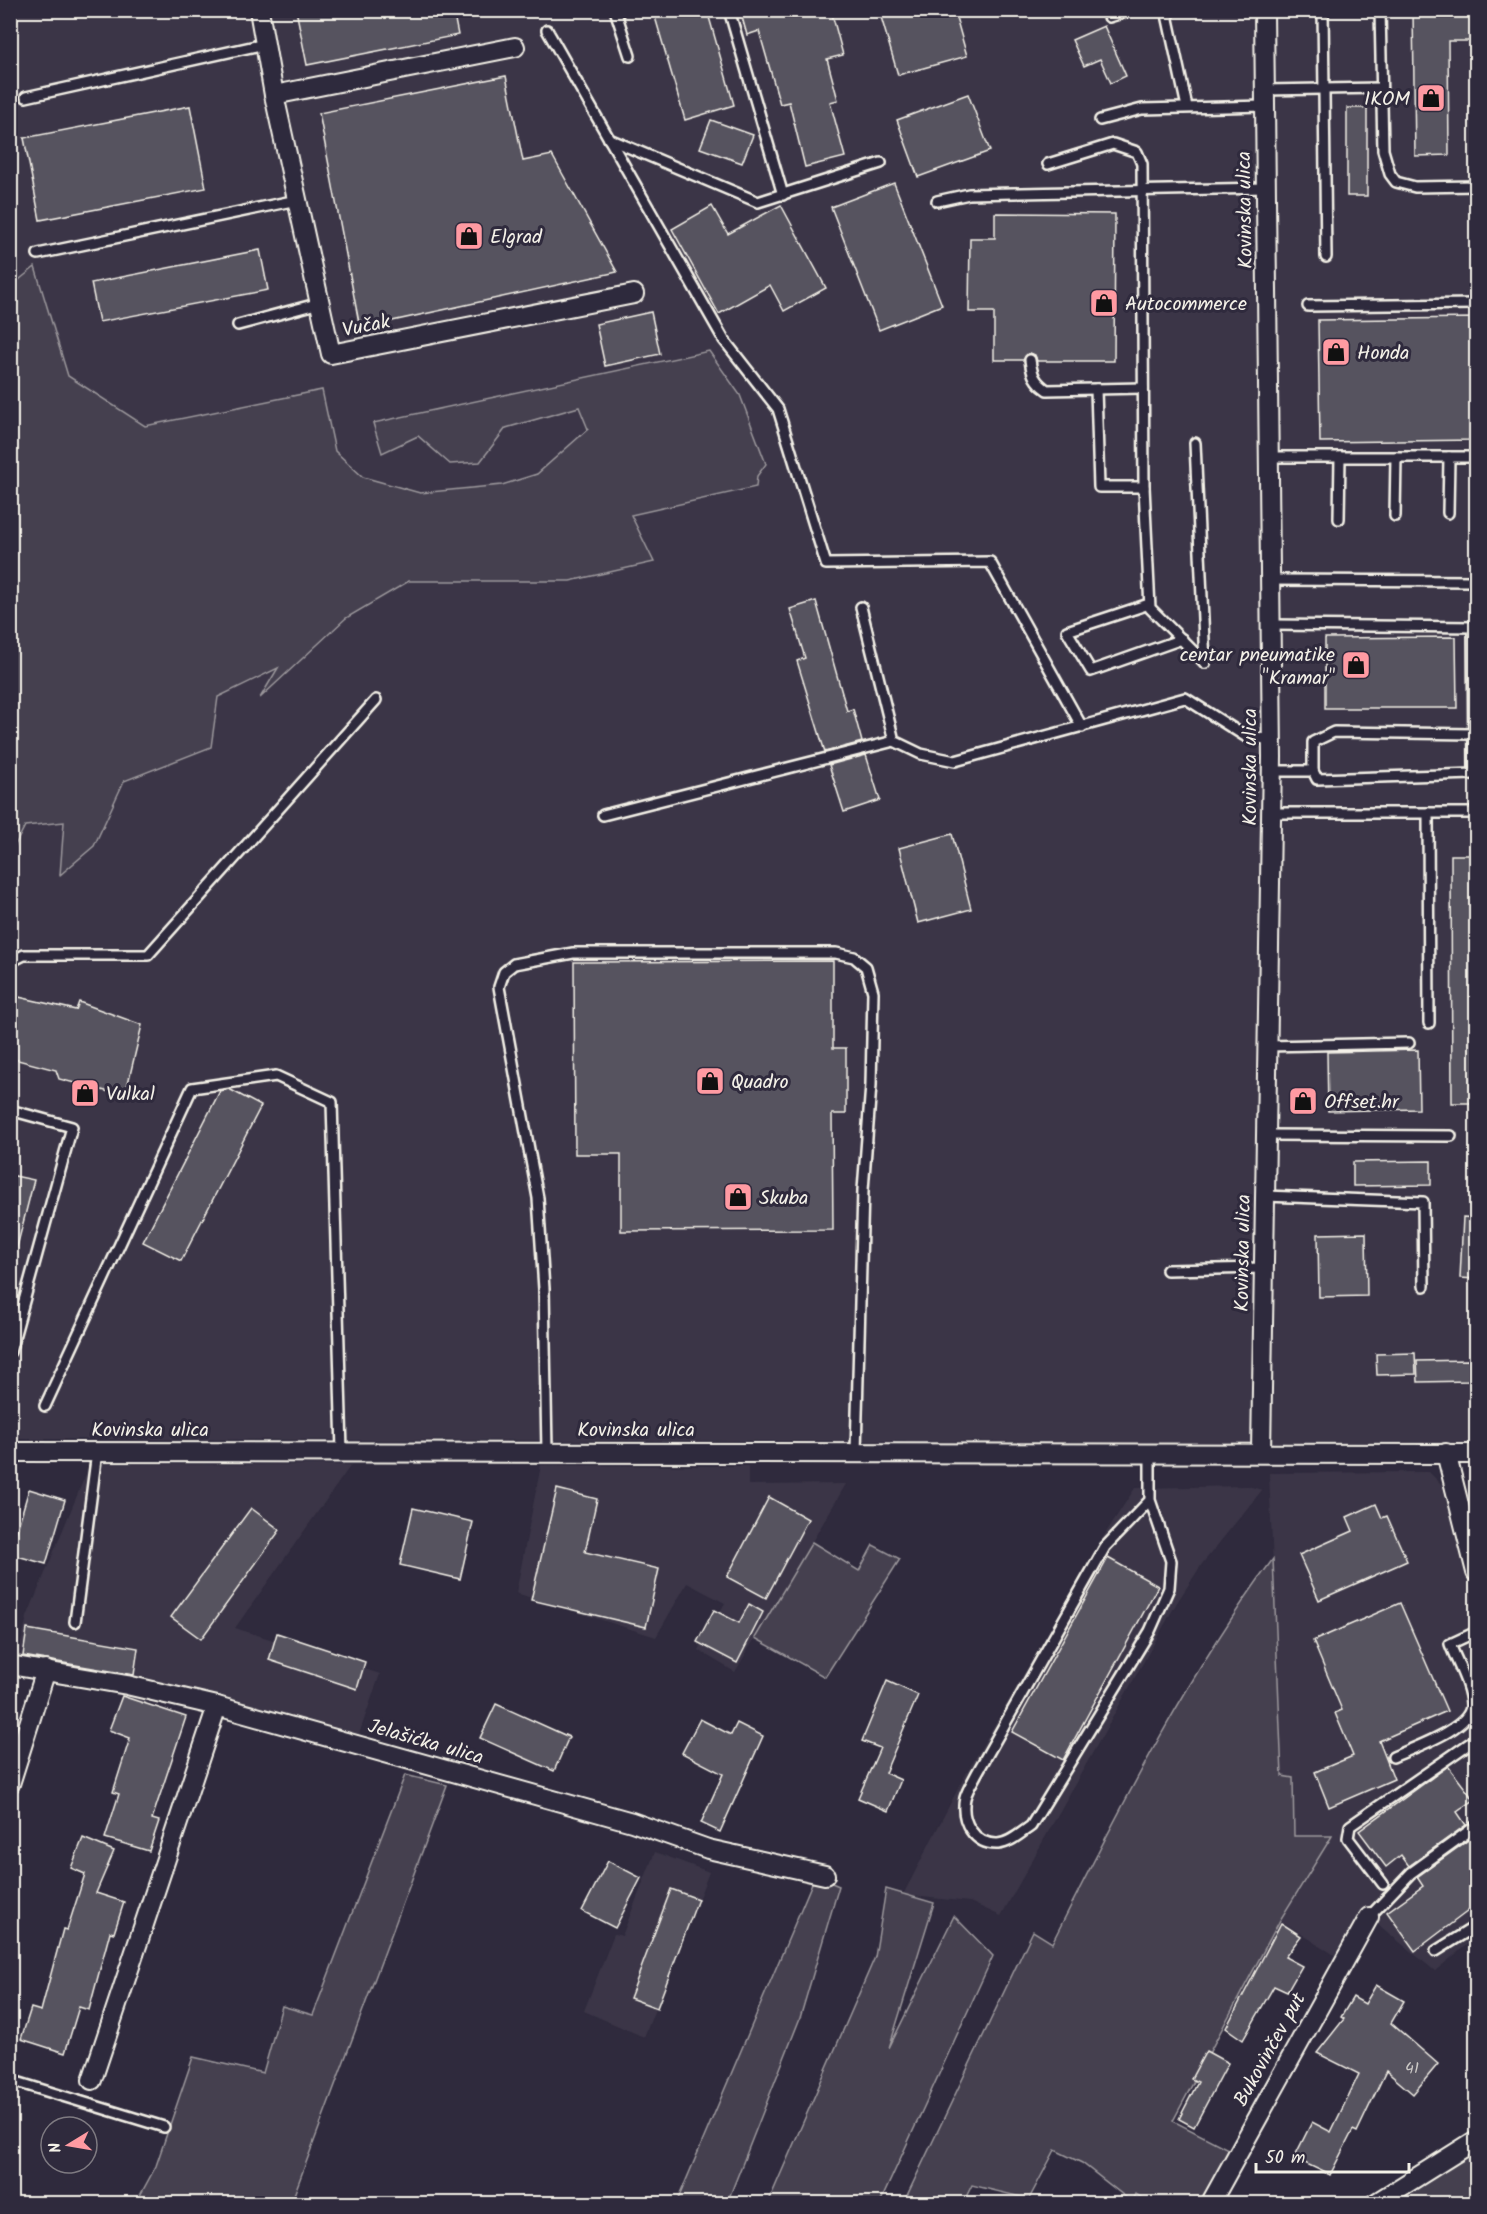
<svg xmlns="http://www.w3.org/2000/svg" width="1487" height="2214" font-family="Kalam,sans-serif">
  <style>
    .built { fill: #3b3647 }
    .green { fill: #454050; stroke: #9c989c; stroke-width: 1.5 }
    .building { fill: #56525f; stroke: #f4f1e8; stroke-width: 1.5 }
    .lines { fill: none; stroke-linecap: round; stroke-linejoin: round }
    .lane-casing { stroke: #f4f1e8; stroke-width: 14 }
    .street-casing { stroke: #f4f1e8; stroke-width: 22 }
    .lane { stroke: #2f2a3d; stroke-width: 9 }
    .street { stroke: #2f2a3d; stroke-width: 18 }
    .labels { text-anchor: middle; stroke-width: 6; stroke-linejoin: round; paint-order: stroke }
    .number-label { font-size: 16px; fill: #ccc9c6 }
    .poi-label { font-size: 20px; fill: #f4f1e8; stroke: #2f2a3d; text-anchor: start }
    .street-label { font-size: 20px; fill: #f4f1e8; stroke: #2f2a3d }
  </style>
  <rect width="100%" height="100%" fill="#2f2a3d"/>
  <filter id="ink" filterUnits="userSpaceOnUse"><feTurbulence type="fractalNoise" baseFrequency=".0167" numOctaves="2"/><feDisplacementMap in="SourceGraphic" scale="12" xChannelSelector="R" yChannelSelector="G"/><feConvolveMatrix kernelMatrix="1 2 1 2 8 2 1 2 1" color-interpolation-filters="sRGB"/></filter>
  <g filter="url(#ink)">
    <g class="built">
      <path d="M11,11H1476V1443L11,1439V747L186,452L68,376L36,268L11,287Z"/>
      <path d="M90,1464L351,1465L235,1628L380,1674L358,1737L17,1660L27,1617Z"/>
      <path d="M541,1465L748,1466V1485L846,1484L735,1672L698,1650L725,1603L687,1583L656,1637L516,1593Z"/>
      <path d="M1429,1472L1442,1485L1476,1608V1937L1435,1971L1369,1917L1347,1963L1280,1920L1332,1836H1294L1293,1778L1282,1776L1269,1473Z"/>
      <path d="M1248,1486L1262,1490L1202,1564L1176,1604L1001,1916L970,1902L903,1895L962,1781L1107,1531L1135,1488Z"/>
      <path d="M655,1852L709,1872L644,2037L584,2011L614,1934L622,1936Z"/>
    </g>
    <g class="green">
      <path d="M35,267L68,376L145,426L322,390L335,451L363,477L420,493L502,485L537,474L588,429L579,407L506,428L480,462L450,464L418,436L382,453L373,423L709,351L740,395L766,464L757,476L756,487L631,515L654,562L570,581H409L346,618L260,698L278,668L218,697L211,747L124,781L94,846L60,875L64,822L25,826L10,855V287Z"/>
      <path d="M812,1542L859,1571L873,1545L900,1559L825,1677L755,1638Z"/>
      <path d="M1273,1559L1282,1776L1293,1778L1294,1836H1332L1280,1920L1173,2121L1230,2150L1200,2203H1150L1136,2194L1132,2202L1082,2163L1055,2150L1029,2199L972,2185L963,2203L903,2204L1033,1931L1052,1943C1119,1811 1185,1678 1273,1559Z"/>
      <path d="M405,1775L447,1785L291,2203H136L156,2166L193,2057L263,2073L282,2006L313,2015Z"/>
      <path d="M815,1876L839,1886L800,2018L727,2203L676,2204Z"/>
      <path d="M886,1889L934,1903L889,2048L954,1916L993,1956L880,2203H768L875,1957Z"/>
      <path d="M1476,2152V2203H1397L1396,2189Z"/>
    </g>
    <g class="building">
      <path d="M296,10H453L458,35L307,65Z"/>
      <path d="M653,10H707L734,105L685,120Z"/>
      <path d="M740,10H831L843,55L827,59L838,100L830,102L845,157L805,167L789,102L780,104L759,31L747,35Z"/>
      <path d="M879,10H954L967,56L898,75Z"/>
      <path d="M1413,10H1476V41H1448L1449,155L1415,156Z"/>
      <path d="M1104,26L1126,76L1111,83L1100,59L1084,66L1072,40Z"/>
      <path d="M506,76L523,161L552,155L617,272L360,328L319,113Z"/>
      <path d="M968,94L990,151L918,177L897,120Z"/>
      <path d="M190,106L206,188L40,220L24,138Z"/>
      <rect x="1347" y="108" width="20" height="88"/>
      <path d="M711,120L753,135L742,163L700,148Z"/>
      <path d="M894,183L942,305L879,330L831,207Z"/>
      <path d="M781,205L826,288L784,311L770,285L719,314L672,229L712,206L728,234Z"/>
      <path d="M995,213L1115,214L1114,361H1037L1035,355L1030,353L1023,360H994V312H969L970,238H995Z"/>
      <path d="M260,250L268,290L99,322L91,283Z"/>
      <path d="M651,312L660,354L605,366L596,324Z"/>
      <path d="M1476,318V440L1320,442L1318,320Z"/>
      <path d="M816,601L847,711L853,709L862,742L825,752L797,661L805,658L790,609Z"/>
      <path d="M1456,637L1457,708H1325V638Z"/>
      <path d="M866,755L880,800L844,812L829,765Z"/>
      <path d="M952,834L971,909L918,923L899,848Z"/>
      <path d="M1451,855H1476V1103H1452Z"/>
      <path d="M833,961V1048H846V1114H832L833,1230L621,1231V1154H575L574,962Z"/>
      <path d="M10,995L76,1010L79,1002L142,1025L125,1096L59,1079L56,1070L10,1058Z"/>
      <path d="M1418,1050L1419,1109L1328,1111L1327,1052Z"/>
      <path d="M229,1089L261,1106L181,1261L143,1242L220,1091Z"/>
      <path d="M1431,1161V1185L1353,1186V1162Z"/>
      <path d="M10,1175L34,1180L16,1251L10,1250Z"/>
      <path d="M1463,1217L1476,1218V1279L1460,1278Z"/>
      <path d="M1366,1233L1367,1296L1319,1297L1318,1234Z"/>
      <path d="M1415,1353L1416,1374L1377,1375L1376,1354Z"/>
      <path d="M1469,1360V1381L1418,1382L1417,1361Z"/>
      <path d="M29,1489L65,1500L46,1564L10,1554Z"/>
      <path d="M557,1489L597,1499L585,1552L659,1569L646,1627L531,1600Z"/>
      <path d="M769,1497L808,1519L766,1598L727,1577Z"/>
      <path d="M1376,1504L1382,1518L1387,1516L1407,1561L1319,1600L1299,1555L1353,1531L1347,1517Z"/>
      <path d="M251,1508L280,1530L201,1639L171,1617Z"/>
      <path d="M413,1508L473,1522L460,1579L400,1565Z"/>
      <path d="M1108,1558L1158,1586L1063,1760L1012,1732Z"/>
      <path d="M1400,1603L1447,1711L1379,1741L1394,1779L1329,1807L1315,1772L1353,1756L1335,1713L1342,1710L1313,1641Z"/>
      <path d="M749,1604L763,1612L737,1663L697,1642L714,1610L739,1623Z"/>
      <path d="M27,1629L138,1648L134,1675L23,1656Z"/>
      <path d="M277,1633L365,1662L357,1689L269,1660Z"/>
      <path d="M887,1681L918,1695L885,1773L901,1780L888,1811L858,1798L880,1748L862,1741Z"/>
      <path d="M122,1696L186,1717L152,1819L159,1821L149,1851L105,1838L119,1794L113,1792L130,1738L109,1730Z"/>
      <path d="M496,1704L569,1737L554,1771L480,1738Z"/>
      <path d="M700,1719L731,1735L737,1723L763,1736L720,1832L701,1823L723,1774L682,1753Z"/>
      <path d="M1448,1766L1474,1800L1457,1812L1466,1825L1409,1866L1401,1855L1386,1867L1359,1831Z"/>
      <path d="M1474,1836L1476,1839V1905L1415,1951L1387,1912L1423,1886L1417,1877Z"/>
      <path d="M83,1838L114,1851L96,1893L124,1902L114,1933L110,1932L89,2010L79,2007L65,2053L21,2039L31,2008L41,2011L63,1929L67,1930L85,1874L71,1868Z"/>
      <path d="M608,1861L641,1878L615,1928L582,1911Z"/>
      <path d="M671,1889L698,1899L657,2008L630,1998Z"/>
      <path d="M1281,1923L1301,1936L1285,1957L1302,1966L1287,1992L1274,1986L1243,2040L1226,2028Z"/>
      <path d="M1376,1985L1404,2001L1391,2023L1438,2064L1413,2094L1386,2071L1357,2132L1353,2130L1330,2175L1294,2158L1312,2122L1331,2132L1359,2074L1317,2053L1344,2019L1341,2017L1353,1997L1365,2004Z"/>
      <path d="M1206,2051L1228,2063L1194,2127L1179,2119L1198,2082L1191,2079Z"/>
    </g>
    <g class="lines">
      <g class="lane-casing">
        <g id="lane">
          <path d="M615,10L630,56"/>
          <path d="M729,10L783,195"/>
          <path d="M1107,10L1109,17L1132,10"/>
          <path d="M1166,10L1187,107"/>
          <path d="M1323,10L1326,257"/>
          <path d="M1380,10L1383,150L1390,174L1396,182L1415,187L1476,186"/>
          <path d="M547,30L724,340L778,409L826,564L990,562L1082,727"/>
          <path d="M1265,90L1381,88"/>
          <path d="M26,97L265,44"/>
          <path d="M1100,120L1142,109L1265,106"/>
          <path d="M609,139L758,202L881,163"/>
          <path d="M1048,164L1113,144L1137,152L1142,164L1144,487L1150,608L1205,663"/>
          <path d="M937,201L969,194L1266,188"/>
          <path d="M38,254L297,200"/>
          <path d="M1308,306L1476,304"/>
          <path d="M238,325L320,303"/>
          <path d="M1030,360C1032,375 1035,382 1047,390L1143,388"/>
          <path d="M1096,389L1099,487H1144"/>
          <path d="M1195,443L1205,663"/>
          <path d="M1269,457H1476"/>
          <path d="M1448,513L1449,457"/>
          <path d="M1395,516L1396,457"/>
          <path d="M1339,519L1340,457"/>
          <path d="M1270,580L1476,581"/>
          <path d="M1149,604L1067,631L1091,671L1182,639"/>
          <path d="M861,607L894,741L921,754L955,761L1185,698L1245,736L1272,740"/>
          <path d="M1271,625L1476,627"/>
          <path d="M1472,734L1334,732L1313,742V771L1317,779L1474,774L1473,627"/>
          <path d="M1272,771H1313"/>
          <path d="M1271,813H1476"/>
          <path d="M1428,813L1429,1023"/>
          <path d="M603,815L894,741"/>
          <path d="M10,962L24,955H148L376,700"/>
          <path d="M1267,1046L1409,1043"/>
          <path d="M10,1110L72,1127L10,1352"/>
          <path d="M1266,1135L1451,1136"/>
          <path d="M1265,1196L1423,1202L1424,1286"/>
          <path d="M1167,1270L1264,1268"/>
          <path d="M45,1406L192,1088L276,1076L332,1102L342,1451"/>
          <path d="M547,1451L544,1289L538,1198L499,987L504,972L514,964L573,953H836L854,957L866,967L873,992L871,1085L863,1190L856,1452"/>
          <path d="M1150,1452V1500L1171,1561L1169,1588L1150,1631L1031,1826C1021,1833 1010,1843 998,1844C974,1845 960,1821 965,1798C967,1790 973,1781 977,1773L1105,1547L1150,1500"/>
          <path d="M75,1622L97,1452"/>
          <path d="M1393,1757C1412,1748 1470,1729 1471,1706C1471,1686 1457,1663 1450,1644L1476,1632"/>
          <path d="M1383,1884L1348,1838L1350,1826L1476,1739"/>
          <path d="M1369,1917L1411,1873L1476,1826"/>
          <path d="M1436,1951L1476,1926"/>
          <path d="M10,2080L164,2127"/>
        </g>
      </g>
      <g class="street-casing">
        <g id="street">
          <path d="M259,10L274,95L331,354L634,294"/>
          <path d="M274,95L515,47"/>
          <path d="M10,1452L1476,1454"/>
          <path d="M1261,1452L1272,757L1264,10"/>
          <path d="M1446,1453L1476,1572"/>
          <path d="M10,1665L127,1685L217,1706L632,1822L708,1849L825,1875"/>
          <path d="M10,1784L46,1670"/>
          <path d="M92,2080L217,1706"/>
          <path d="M1210,2204L1369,1917"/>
          <path d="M1374,2204L1476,2140"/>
        </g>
      </g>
      <use href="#lane" class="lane"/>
      <use href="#street" class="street"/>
    </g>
  </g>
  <defs>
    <g id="shop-square" transform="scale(1.5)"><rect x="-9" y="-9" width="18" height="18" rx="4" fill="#ff9aa2" stroke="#2f2a3d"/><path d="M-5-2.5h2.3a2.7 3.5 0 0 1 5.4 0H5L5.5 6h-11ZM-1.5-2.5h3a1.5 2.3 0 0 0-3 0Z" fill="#111"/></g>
  </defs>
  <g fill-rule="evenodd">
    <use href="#shop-square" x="1431" y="98"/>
    <use href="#shop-square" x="469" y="236"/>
    <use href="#shop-square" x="1104" y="303"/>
    <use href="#shop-square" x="1336" y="352"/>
    <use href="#shop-square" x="1356" y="665"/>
    <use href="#shop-square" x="710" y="1081"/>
    <use href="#shop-square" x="85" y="1093"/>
    <use href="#shop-square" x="1303" y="1101"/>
    <use href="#shop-square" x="738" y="1197"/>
  </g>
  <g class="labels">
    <g class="number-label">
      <text x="1412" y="2073">41</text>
    </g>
    <g class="poi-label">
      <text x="1410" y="105" text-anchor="end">IKOM</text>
      <text x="490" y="243">Elgrad</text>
      <text x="1125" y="310">Autocommerce</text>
      <text x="1357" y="359">Honda</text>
      <text x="1335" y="661" text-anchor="end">centar pneumatike<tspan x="1335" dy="23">"Kramar"</tspan></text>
      <text x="731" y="1088">Quadro</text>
      <text x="106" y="1100">Vulkal</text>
      <text x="1324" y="1108">Offset.hr</text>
      <text x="759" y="1204">Skuba</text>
    </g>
    <g class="street-label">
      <text transform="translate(1244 210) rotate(-91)" y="7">Kovinska ulica</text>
      <text transform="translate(366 325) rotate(-11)" y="7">Vučak</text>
      <text transform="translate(1249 767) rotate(-90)" y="7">Kovinska ulica</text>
      <text transform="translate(1242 1253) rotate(-89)" y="7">Kovinska ulica</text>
      <text x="150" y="1436">Kovinska ulica</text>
      <text x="636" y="1436">Kovinska ulica</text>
      <text transform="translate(426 1741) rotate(16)" y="7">Jelašićka ulica</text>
      <text transform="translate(1269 2049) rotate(-61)" y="7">Bukovinčev put</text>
    </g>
  </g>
  <rect width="1487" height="2214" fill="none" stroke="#2f2a3d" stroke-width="36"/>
  <rect x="18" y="18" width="1451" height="2178" fill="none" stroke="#f4f1e8" stroke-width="2" filter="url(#ink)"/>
  <g transform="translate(69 2145) rotate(259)"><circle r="28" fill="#2f2a3d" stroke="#7e7a81" stroke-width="1.5"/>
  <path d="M0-4.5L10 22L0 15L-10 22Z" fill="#ff9aa2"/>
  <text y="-9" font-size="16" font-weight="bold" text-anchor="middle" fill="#f4f1e8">N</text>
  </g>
  <path d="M1256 2163v9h153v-9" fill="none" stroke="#f4f1e8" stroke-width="3"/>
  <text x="1265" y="2163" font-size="18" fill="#f4f1e8" stroke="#2f2a3d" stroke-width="4.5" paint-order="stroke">50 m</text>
</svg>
